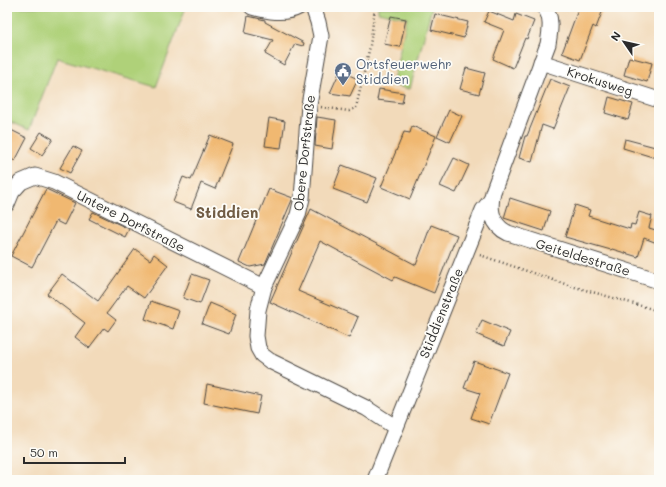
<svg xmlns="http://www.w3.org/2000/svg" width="666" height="487" font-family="Mali,sans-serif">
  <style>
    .green { fill: #afd179; stroke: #6d7e52 }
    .building { fill: #f0b871 }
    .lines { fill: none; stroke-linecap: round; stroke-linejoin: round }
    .minor-casing { stroke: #494540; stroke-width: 17 }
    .path { stroke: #494540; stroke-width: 2.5; stroke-dasharray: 1 3; stroke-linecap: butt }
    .minor { stroke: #fff; stroke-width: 15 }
    .labels { text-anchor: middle; stroke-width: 3.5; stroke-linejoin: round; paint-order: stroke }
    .service-label { font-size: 13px; fill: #4e5e75; stroke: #fdfcf7; text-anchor: start }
    .street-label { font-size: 13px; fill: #2b2b2b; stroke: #fdfcf7 }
    .quarter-label { font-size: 15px; font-weight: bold; fill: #705c44; stroke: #fdfcf7 }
  </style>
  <rect width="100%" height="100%" fill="#fdfcf7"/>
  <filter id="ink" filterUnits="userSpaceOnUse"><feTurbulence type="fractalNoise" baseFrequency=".025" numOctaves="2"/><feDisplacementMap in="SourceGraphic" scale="8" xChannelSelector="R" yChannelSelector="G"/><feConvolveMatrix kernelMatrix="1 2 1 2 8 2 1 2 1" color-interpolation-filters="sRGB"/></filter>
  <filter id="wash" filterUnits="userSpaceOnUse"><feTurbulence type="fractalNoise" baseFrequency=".012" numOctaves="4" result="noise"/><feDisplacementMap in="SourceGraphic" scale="16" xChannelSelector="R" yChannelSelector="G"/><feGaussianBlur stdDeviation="0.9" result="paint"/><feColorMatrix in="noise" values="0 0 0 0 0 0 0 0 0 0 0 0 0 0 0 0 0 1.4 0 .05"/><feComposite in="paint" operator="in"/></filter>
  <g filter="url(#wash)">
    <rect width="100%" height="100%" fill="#f2daba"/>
    <g class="green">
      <path d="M7,7H186L156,87L57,58L29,130L7,120Z"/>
      <path d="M378,7H432L410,89L392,85L407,18L378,12Z"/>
    </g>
    <g id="blocks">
      <g class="building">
        <path d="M579,7H604L596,28L593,26L580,60L562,53Z"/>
        <path d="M489,11L514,21L516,14L534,21L527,39L525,38L513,68L493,59L504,30L484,22Z"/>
        <path d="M435,14L468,22L464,38L431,30Z"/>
        <path d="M248,16L265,20V22L304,43L303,46L295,44L284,65L265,54L273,40L245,33Z"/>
        <path d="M391,16L406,19L400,47L384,44Z"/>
        <path d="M629,57L652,63L647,82L624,75Z"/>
        <path d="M466,68L485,73L479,94L460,89Z"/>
        <path d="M340,71L358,79L350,96L330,93Z"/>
        <path d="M550,79L570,87L553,129L542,125L532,162L519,158L525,136H527Z"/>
        <path d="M379,89L404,93L402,103L377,100Z"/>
        <path d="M609,97L633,104L628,120L605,113Z"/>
        <path d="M449,110L462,116L450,142L437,136Z"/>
        <path d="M317,117L336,120L332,149L315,146Z"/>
        <path d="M269,118L285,121L281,148L265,146Z"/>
        <path d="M412,126L436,136L410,199L381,187L404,132L410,133Z"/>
        <path d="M7,128L27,138L15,161L7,157Z"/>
        <path d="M41,132L53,139L42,155L31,148Z"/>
        <path d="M210,135L233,144L215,189L201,183L191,209L173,202L183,177L191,180Z"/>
        <path d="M625,139L659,148V159L623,148Z"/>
        <path d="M73,146L82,151L70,173L60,168Z"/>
        <path d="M454,158L469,165L456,193L440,186Z"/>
        <path d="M342,165L377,178L367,202L333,189Z"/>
        <path d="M46,189L75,203L64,225L56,221L32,267L11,256Z"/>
        <path d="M269,189L293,198L292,200L265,264L250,267L239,262Z"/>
        <path d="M510,198L550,211L544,231L504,218Z"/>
        <path d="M575,205L590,210L588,216L630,229L631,224L635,225L639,212L652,216L649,228L659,231L657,243L644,238L638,257L612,249L611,250L565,237Z"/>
        <path d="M311,209L416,265L431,225L457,235L434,293L395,277L393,280L320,241L298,291L358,317L349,338L270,302Z"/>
        <path d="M93,212L129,229L125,237L89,219Z"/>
        <path d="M135,249L150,260L154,254L168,265L144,298L127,286L107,313L116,320L108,331L104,328L89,348L75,337L85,323L47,294L62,274L98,301Z"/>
        <path d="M192,274L209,280L200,304L183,298Z"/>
        <path d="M151,301L179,311L173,329L145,319Z"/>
        <path d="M210,303L236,314L229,334L202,324Z"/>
        <path d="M482,320L510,332L504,346L476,334Z"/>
        <path d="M474,361L508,373L489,424L471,418L480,393L464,388Z"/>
        <path d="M207,384L261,396L257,414L204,403Z"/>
      </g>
    </g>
  </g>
  <g filter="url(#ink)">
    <use href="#blocks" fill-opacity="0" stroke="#494540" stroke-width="1"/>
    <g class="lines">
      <g class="minor-casing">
        <g id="minor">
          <path d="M252,7C267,11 284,15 299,7"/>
          <path d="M313,7L318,22L321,36L309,105L302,198L298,215L264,287L258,310L256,336L258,348L262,355L270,361L366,408L395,427"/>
          <path d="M544,7C553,17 550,32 548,44L493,192C489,208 491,225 508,233L659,281"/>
          <path d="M541,62L659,100"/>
          <path d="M7,204L12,192L21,182L35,176L54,182L264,287"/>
          <path d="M375,480L483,210L491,200"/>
        </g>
      </g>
      <g class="path">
        <path d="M321,107L349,111L356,108L370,46L375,7"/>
        <path d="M480,255L568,285L659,311"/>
      </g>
      <use href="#minor" class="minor"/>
    </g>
  </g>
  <defs>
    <g id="civic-pin" transform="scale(0.9)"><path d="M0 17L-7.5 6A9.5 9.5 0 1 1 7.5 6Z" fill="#5c6f8a" stroke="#fdfcf7"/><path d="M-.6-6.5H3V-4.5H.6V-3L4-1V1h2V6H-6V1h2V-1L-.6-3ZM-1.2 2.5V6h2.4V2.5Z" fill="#fff"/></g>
  </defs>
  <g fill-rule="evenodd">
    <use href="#civic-pin" x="343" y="71"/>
  </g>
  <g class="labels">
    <g class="service-label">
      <text x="356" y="69">Ortsfeuerwehr<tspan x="356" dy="15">Stiddien</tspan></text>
    </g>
    <g class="street-label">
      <text transform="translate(600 81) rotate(18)" y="5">Krokusweg</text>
      <text transform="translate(304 153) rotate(-84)" y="5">Obere Dorfstraße</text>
      <text transform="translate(131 221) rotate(27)" y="5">Untere Dorfstraße</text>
      <text transform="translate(583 257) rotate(17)" y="5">Geiteldestraße</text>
      <text transform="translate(441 313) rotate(-68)" y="5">Stiddienstraße</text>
    </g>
    <g class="quarter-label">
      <text x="227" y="218">Stiddien</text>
    </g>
  </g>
  <rect width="666" height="487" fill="none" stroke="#fdfcf7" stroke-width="24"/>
  <g transform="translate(624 42) rotate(304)" stroke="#fdfcf7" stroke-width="3" paint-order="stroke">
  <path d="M0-3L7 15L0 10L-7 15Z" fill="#2b2b2b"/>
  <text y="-6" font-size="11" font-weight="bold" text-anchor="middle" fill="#2b2b2b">N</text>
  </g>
  <path d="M24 457v6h101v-6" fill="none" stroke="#2b2b2b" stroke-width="2"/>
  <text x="30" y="457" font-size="12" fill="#2b2b2b" stroke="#fdfcf7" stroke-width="3" paint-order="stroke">50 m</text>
</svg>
